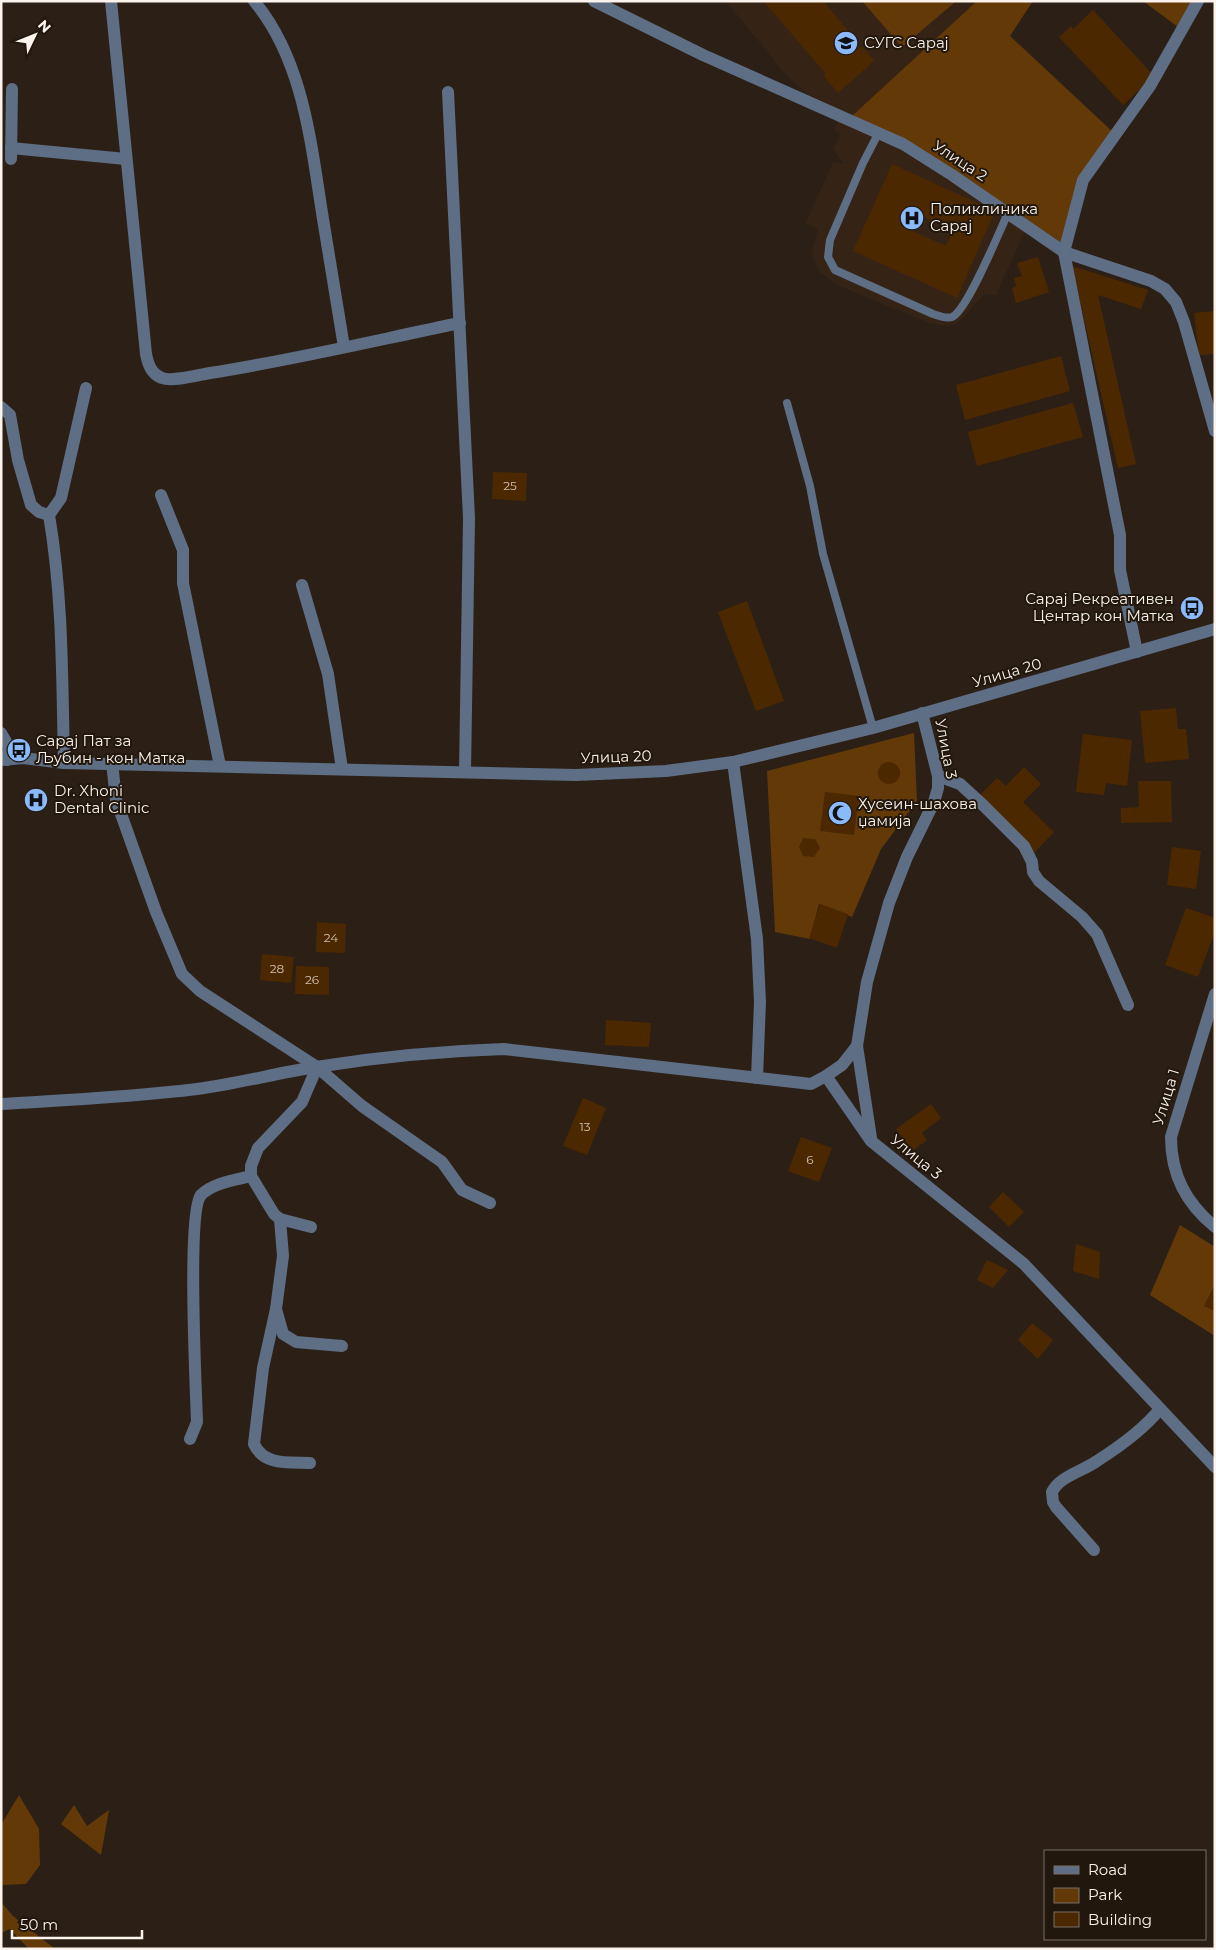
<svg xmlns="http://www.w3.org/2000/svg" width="1216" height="1950" font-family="Montserrat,sans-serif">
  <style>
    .built { fill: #352415 }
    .green { fill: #633908 }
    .building { fill: #4c2800; fill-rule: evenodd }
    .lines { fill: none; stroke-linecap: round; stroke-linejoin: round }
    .service { stroke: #5d6e85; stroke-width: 8 }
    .minor { stroke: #5d6e85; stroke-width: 12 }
    .tertiary { stroke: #5d6e85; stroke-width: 12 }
    .labels { text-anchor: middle; stroke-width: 4; stroke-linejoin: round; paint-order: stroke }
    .number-label { font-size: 12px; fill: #cfc0b1 }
    .poi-label { font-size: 15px; fill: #fbf3ec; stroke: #22170c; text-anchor: start }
    .street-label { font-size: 15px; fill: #fbf3ec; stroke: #22170c }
  </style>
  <rect width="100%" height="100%" fill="#2c2016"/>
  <g class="built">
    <path d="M726,1H977L853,115L809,95L787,76Z"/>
    <path d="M841,116L856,122L1027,226L996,295L984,294L964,317L956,323L948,326L929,323L840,286L820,273L813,257V246L818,230L806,223L833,162L844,164L833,149L841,134L834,130Z"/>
  </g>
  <g class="green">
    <path d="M862,1H953L954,3L902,47Z"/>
    <path d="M977,1H1033L1010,36L1115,134L1091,167L1064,252L853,115Z"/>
    <path d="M1143,1H1198L1182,30Z"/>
    <path d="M914,733L917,801L881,849L852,917L819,904L810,939L775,932L767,771Z"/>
    <path d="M1180,1225L1215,1247V1336L1150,1295Z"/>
    <path d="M19,1795L39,1829L40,1865L26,1884L1,1885V1825Z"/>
    <path d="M74,1805L87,1826L109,1810L101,1855L61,1824Z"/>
    <path d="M1,1902L13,1916L55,1949H29L10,1929L1,1933Z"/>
  </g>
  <g class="building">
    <path d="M767,1H823L851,34L846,38L857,50L862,46L874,61L838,93L824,76L826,74L765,3Z"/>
    <path d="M1093,10L1154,76L1123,105L1059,37L1071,26L1073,29Z"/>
    <path d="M892,164L995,211L957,298L853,251ZM908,210L953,230L946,246L901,226Z"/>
    <path d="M1038,257L1049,292L1016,303L1012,288L1016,286L1014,278L1022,276L1017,263Z"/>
    <path d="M1072,266L1148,290L1141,309L1098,295L1136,464L1118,468Z"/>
    <path d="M1215,311V354L1199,355L1194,313Z"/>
    <path d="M1061,356L1070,391L965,420L956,385Z"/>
    <path d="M1073,403L1083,437L977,466L968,432Z"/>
    <path d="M493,472L527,473L526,501L492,499Z"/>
    <path d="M747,601L784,701L756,711L718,612Z"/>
    <path d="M1176,708L1178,729H1186L1189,759L1145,763L1140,711Z"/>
    <path d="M1083,734L1132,740L1127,786L1106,783L1104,795L1076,792Z"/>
    <circle cx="889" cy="773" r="11"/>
    <path d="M1024,767L1041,784L1023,802L1054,832L1034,853L978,797L997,778L1006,786Z"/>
    <path d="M1138,781H1171L1172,822L1121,823V808L1139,807Z"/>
    <path d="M825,792L859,796L854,835L820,831Z"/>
    <path d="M803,838L815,839L820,848L814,857L803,856L799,847Z"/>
    <path d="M1172,847L1201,851L1196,889L1167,885Z"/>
    <path d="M820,904L848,914L837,948L809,938Z"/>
    <path d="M1186,908L1215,918V931L1198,977L1165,965Z"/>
    <path d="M317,922L346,924L345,953L316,952Z"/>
    <path d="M262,954L294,957L291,983L260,980Z"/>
    <path d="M296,966L329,967V995L295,994Z"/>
    <path d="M606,1020L651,1023L649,1047L605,1045Z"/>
    <path d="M583,1098L606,1108L587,1155L563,1146Z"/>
    <path d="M931,1104L941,1118L922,1133L927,1140L912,1151L896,1129Z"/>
    <path d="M801,1137L832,1148L819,1182L788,1171Z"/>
    <path d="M1003,1192L1024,1212L1009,1227L989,1207Z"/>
    <path d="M1076,1244L1100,1252L1099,1279L1073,1271Z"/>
    <path d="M987,1260L1008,1270L993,1288L977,1280Z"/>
    <path d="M1215,1284V1311L1204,1306Z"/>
    <path d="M1032,1323L1053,1340L1038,1359L1018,1340Z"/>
  </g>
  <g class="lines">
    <g class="service">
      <path d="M879,132L863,163L830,240L828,257L835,270L933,314C939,316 946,319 952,317C967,311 1000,230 1008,213"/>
      <path d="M787,403L810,486L823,554L873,728"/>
    </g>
    <g class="minor">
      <path d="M111,1L146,354C148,364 151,374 162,378C172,382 199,375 210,373C294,360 377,340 460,323"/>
      <path d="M254,1C304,61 311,145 323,219C330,262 337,305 344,347"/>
      <path d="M594,1L703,55L903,144L952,175L1064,252L1151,281L1165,289L1176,302L1184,322L1215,431"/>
      <path d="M448,92L469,518L465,772"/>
      <path d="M11,148L126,159"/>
      <path d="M11,159L12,89"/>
      <path d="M1,407L10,415L18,460L31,505L39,512L49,515"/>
      <path d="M161,495L183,550V583L220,766"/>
      <path d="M302,585L328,674L342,769"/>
      <path d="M1137,652L1120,570V535L1064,252L1083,180L1150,86L1198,1"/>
      <path d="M1,733L9,747L7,760"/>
      <path d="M112,762L116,800L156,912L182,974L200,991L317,1067L362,1106L442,1162L462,1190L490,1203"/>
      <path d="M733,762L757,939L760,1002L757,1078"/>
      <path d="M64,763C62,680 63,597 49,515L61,498L86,388"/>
      <path d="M938,776L960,784L983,805L1024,846L1032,862L1033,872L1039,881L1082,917L1097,934L1128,1005"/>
      <path d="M1215,994L1171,1137C1171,1175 1186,1203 1215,1227"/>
      <path d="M826,1076L842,1065L857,1046"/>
      <path d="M1,1104C67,1100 132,1097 197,1089C237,1084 276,1073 316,1067C378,1057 441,1051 504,1049L811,1084L826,1076L871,1141L1024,1264L1215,1467"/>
      <path d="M871,1138L857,1046L867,982L889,903L907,857L934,802L938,788V776L922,713"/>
      <path d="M280,1219L283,1256L276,1309L283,1334L296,1342L342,1346"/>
      <path d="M311,1227L280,1219L274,1214L251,1176V1166L258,1148L302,1102L317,1067"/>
      <path d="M276,1309L263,1368L254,1444C264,1466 289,1462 310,1463"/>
      <path d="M190,1439L197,1422C196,1390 187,1211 201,1195C212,1183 236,1180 251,1176"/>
      <path d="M1094,1550L1056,1507L1053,1502L1052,1492C1060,1476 1083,1471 1097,1461C1119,1447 1143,1430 1160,1409"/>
    </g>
    <path class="tertiary" d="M1,760L23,758L64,763L576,775L666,771L733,762L873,728L1215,629"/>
  </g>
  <defs>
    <g id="school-disc" transform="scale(1.25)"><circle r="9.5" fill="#8bbafc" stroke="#22170c"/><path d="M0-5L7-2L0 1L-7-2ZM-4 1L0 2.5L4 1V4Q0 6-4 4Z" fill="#111"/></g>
    <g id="hospital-disc" transform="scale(1.25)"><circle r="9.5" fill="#8bbafc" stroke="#22170c"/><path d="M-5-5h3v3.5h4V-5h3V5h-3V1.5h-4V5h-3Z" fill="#111"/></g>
    <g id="bus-disc" transform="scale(1.25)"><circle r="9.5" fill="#8bbafc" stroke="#22170c"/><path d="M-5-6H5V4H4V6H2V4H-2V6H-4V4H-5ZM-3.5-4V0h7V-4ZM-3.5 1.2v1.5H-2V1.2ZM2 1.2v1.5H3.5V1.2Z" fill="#111"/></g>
    <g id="mosque-disc" transform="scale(1.25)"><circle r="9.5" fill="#8bbafc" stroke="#22170c"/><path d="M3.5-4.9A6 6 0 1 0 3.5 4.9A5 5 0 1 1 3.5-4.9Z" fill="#111"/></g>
  </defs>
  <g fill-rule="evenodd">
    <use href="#school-disc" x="846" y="43"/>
    <use href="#hospital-disc" x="912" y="218"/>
    <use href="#bus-disc" x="1192" y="608"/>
    <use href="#bus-disc" x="19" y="750"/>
    <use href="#hospital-disc" x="36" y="800"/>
    <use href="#mosque-disc" x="840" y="813"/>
  </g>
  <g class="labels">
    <g class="number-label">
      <text x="510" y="490">25</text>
      <text x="331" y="942">24</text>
      <text x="277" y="973">28</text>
      <text x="312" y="984">26</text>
      <text x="585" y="1131">13</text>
      <text x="810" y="1164">6</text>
    </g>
    <g class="poi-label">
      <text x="864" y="48">СУГС Сарај</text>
      <text x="930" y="214">Поликлиника<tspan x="930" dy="17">Сарај</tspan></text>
      <text x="1174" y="604" text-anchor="end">Сарај Рекреативен<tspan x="1174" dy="17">Центар кон Матка</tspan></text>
      <text x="36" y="746">Сарај Пат за<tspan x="36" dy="17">Љубин - кон Матка</tspan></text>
      <text x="54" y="796">Dr. Xhoni<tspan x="54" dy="17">Dental Clinic</tspan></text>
      <text x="858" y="809">Хусеин-шахова<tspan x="858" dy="17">џамија</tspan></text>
    </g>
    <g class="street-label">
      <text transform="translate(960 161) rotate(33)" y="5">Улица 2</text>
      <text transform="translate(1007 673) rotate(-16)" y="5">Улица 20</text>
      <text transform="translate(946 749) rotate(79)" y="5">Улица 3</text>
      <text transform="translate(616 757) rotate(-2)" y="5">Улица 20</text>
      <text transform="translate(1166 1097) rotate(-73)" y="5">Улица 1</text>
      <text transform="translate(916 1157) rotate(39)" y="5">Улица 3</text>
    </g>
  </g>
  <rect width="1216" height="1950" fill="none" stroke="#fbf3ec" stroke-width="5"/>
  <rect x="1044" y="1850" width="162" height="90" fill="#22170c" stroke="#796f66"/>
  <rect x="1054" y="1866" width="25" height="8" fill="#5d6e85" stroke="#796f66"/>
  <text x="1088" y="1875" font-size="15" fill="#fbf3ec">Road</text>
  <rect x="1054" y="1888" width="25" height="15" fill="#633908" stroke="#796f66"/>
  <text x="1088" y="1900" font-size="15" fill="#fbf3ec">Park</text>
  <rect x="1054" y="1912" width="25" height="15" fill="#4c2800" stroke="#796f66"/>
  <text x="1088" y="1925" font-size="15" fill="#fbf3ec">Building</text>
  <g transform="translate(35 35) rotate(47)" stroke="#22170c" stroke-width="4" paint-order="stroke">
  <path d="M0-4L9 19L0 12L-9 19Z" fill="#fbf3ec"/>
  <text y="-8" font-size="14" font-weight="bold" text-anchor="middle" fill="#fbf3ec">N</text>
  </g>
  <path d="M12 1930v8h130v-8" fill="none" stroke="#fbf3ec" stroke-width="2.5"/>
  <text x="20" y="1930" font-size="15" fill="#fbf3ec" stroke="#22170c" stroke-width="4" paint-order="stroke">50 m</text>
</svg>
